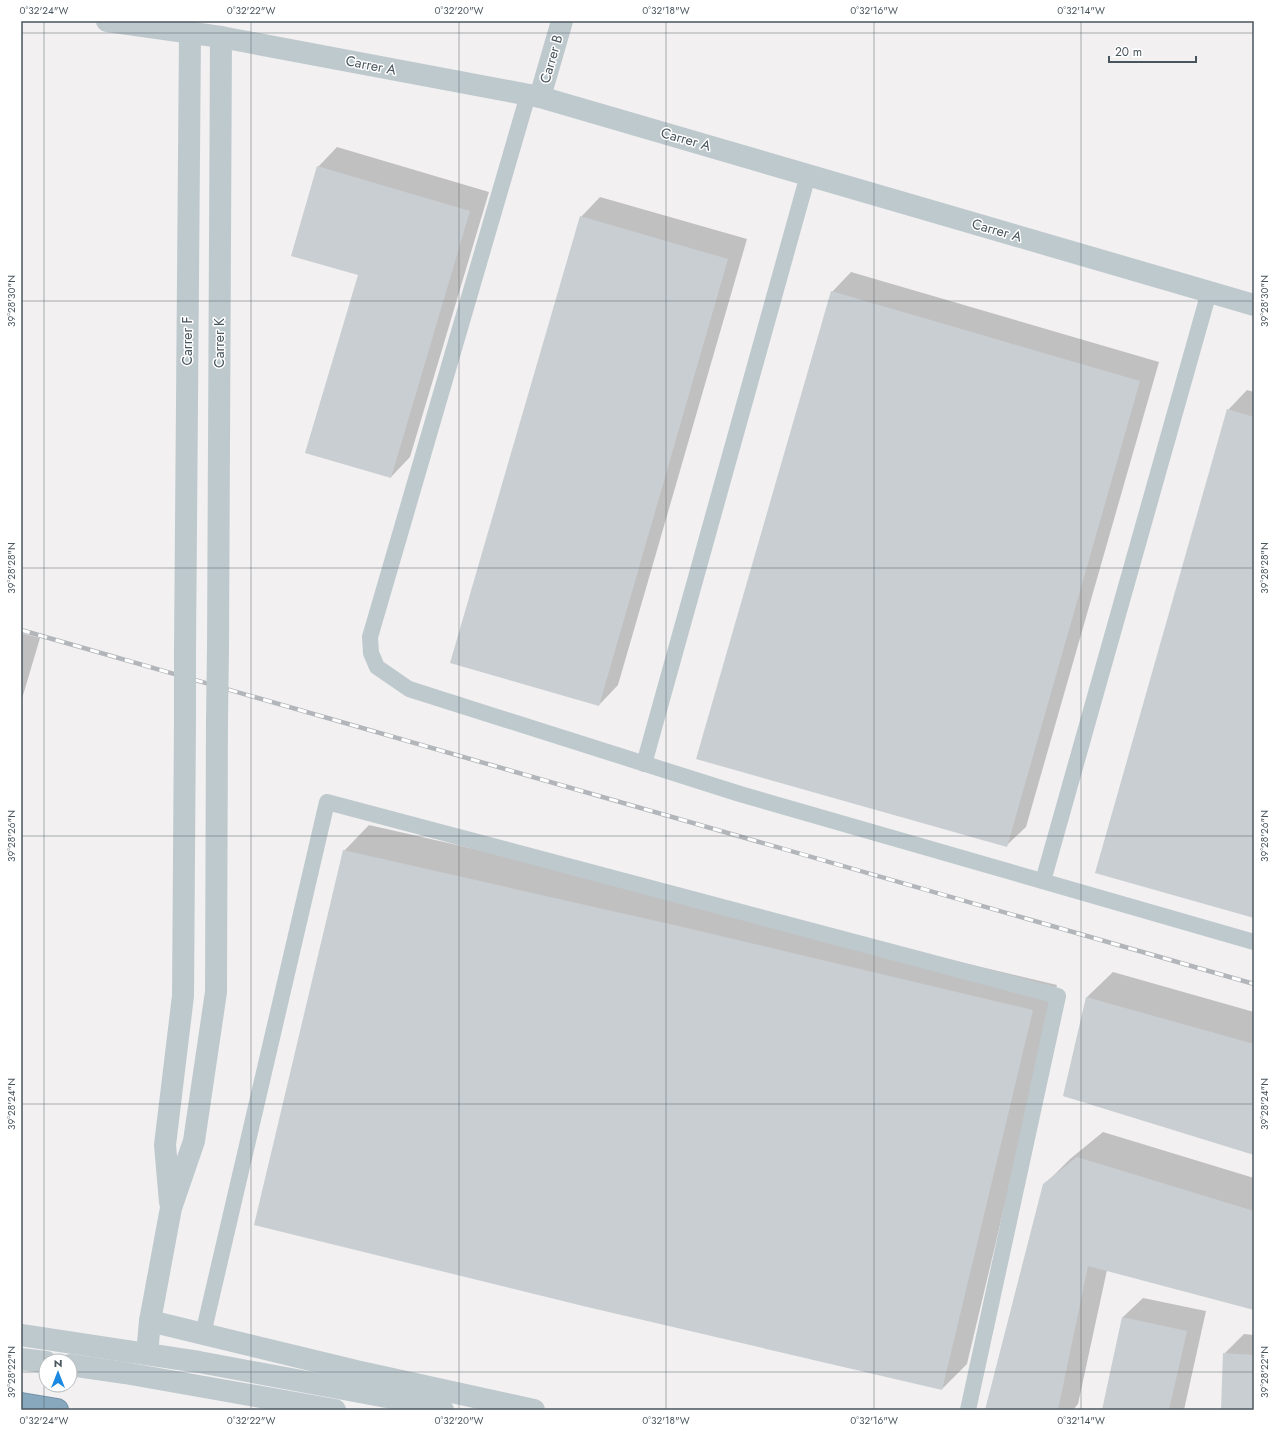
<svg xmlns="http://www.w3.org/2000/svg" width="1275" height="1431" font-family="Jost,sans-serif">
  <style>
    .shadow { fill: #0003 }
    .building { fill: #c9ced2 }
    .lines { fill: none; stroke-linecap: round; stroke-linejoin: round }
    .highway-casing { stroke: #7393aa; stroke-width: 24 }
    .lane { stroke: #bec9ce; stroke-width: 16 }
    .street { stroke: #bec9ce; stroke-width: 22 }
    .highway { stroke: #88a8be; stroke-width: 22 }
    .rail-casing { stroke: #b2b6ba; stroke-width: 4.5 }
    .rail { stroke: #fff; stroke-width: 3; stroke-dasharray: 9; stroke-linecap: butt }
    .street-bridge { stroke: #bec9ce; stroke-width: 22 }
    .ticks { fill: none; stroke: #48555d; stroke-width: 1; stroke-opacity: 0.45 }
    .labels { text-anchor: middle; stroke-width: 3; stroke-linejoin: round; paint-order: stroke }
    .street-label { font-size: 14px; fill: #48555d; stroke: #fff }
    .neatline { fill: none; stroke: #48555d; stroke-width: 1.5 }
    .ticks-label { font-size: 10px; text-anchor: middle; fill: #48555d }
  </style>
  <rect width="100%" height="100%" fill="#f2f0f0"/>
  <g class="shadow">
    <path d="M337,147L489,192L410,457L391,477L359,274L318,167Z"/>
    <path d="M600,197L747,239L618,685L599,705L581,217Z"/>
    <path d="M851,272L1159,362L1026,827L1006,846L832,292Z"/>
    <path d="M1247,390L1254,392V916L1228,410Z"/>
    <path d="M21,633L40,638L21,702Z"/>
    <path d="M369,825L700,900L1057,985L967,1364L942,1389L344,851Z"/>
    <path d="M1113,972L1254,1012V1154L1064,1096L1087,997Z"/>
    <path d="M1103,1132L1254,1178V1309L1107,1270L1078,1404L1073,1410H986L1044,1185L1070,1159Z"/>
    <path d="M1143,1298L1206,1311L1184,1410H1103L1123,1317Z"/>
    <path d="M1244,1334L1254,1335V1410H1222L1224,1354Z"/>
  </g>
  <g class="building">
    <path d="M317,166L470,211L391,478L305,453L358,275L291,256Z"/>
    <path d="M580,216L728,259L599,706L450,663Z"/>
    <path d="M831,291L1140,381L1007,847L696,759Z"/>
    <path d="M1227,409L1254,417V918L1095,873Z"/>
    <path d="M343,850L674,925L1033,1010L942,1390L583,1306L254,1225Z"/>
    <path d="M1086,997L1254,1044V1155L1063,1096Z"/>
    <path d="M1077,1157L1254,1211V1310L1088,1266L1058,1410H985L1043,1184Z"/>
    <path d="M1122,1317L1187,1331L1169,1410H1102Z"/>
    <path d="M1223,1353L1254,1355V1410H1221Z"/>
  </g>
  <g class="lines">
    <g class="highway-casing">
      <path id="highway" d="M21,1404L57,1410"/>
    </g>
    <g class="lane">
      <path d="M528,95L370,637L371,653L377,667L409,689L740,794L1254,942"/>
      <path d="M644,764L808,175"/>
      <path d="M1043,881L1209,292"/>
      <path d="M203,1334L327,802L1058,996L968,1410"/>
    </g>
    <g class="street">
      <path d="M107,21L221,37L540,97L1254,305"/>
      <path d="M540,97L562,21"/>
      <path d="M218,649L221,37"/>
      <path d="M185,650L190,32"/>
      <path d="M170,1202L165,1145L183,996L185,718"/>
      <path d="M150,1321L356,1371L534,1410"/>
      <path d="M21,1335L199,1362L419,1403L443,1410"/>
      <path d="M147,1354L150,1321L171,1208L194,1141L216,992L217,720"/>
      <path d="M21,1359L46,1362"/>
      <path d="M70,1365L125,1373L335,1410"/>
    </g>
    <use href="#highway" class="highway"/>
    <g class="rail-casing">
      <path id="rail" d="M21,630L1254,984"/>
    </g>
    <use href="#rail" class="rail"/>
    <g class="street-bridge">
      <path d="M185,718V650"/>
      <path d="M217,720L218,649"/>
    </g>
  </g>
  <path class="ticks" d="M44,21V1410M251,21V1410M459,21V1410M666,21V1410M874,21V1410M1081,21V1410M21,33H1254M21,301H1254M21,568H1254M21,836H1254M21,1104H1254M21,1372H46M70,1372H1254"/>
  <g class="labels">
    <g class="street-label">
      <text transform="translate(551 59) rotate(-74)" y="5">Carrer B</text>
      <text transform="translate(371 65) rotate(11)" y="5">Carrer A</text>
      <text transform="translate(686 139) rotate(16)" y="5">Carrer A</text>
      <text transform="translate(997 230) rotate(16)" y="5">Carrer A</text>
      <text transform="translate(187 341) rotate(-90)" y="5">Carrer F</text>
      <text transform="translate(219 343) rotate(-90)" y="5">Carrer K</text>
    </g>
  </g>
  <rect width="1275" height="1431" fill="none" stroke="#ffffff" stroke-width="44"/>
  <g transform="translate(58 1373)"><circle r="19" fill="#ffffff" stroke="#b6bbbe"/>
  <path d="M0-3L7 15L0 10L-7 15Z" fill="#1b89e1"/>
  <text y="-6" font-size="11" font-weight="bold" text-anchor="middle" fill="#48555d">N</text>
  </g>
  <path d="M1109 56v6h87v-6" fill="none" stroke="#48555d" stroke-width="2"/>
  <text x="1115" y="56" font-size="12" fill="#48555d" stroke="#ffffff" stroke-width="3" paint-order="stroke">20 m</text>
  <rect x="22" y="22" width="1231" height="1387" class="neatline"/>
  <g class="ticks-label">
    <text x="44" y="14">0°32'24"W</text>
    <text x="251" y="14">0°32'22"W</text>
    <text x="459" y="14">0°32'20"W</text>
    <text x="666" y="14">0°32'18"W</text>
    <text x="874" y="14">0°32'16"W</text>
    <text x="1081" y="14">0°32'14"W</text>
    <text transform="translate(11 301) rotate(-90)" y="4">39°28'30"N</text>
    <text transform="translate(1264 301) rotate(-90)" y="4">39°28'30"N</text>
    <text transform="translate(11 568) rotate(-90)" y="4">39°28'28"N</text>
    <text transform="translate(1264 568) rotate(-90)" y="4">39°28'28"N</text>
    <text transform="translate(11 836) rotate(-90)" y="4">39°28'26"N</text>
    <text transform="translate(1264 836) rotate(-90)" y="4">39°28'26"N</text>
    <text transform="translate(11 1104) rotate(-90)" y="4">39°28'24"N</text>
    <text transform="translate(1264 1104) rotate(-90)" y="4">39°28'24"N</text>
    <text transform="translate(11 1372) rotate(-90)" y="4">39°28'22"N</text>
    <text transform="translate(1264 1372) rotate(-90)" y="4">39°28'22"N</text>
    <text x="44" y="1424">0°32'24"W</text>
    <text x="251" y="1424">0°32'22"W</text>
    <text x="459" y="1424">0°32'20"W</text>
    <text x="666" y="1424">0°32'18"W</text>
    <text x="874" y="1424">0°32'16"W</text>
    <text x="1081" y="1424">0°32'14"W</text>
  </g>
</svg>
